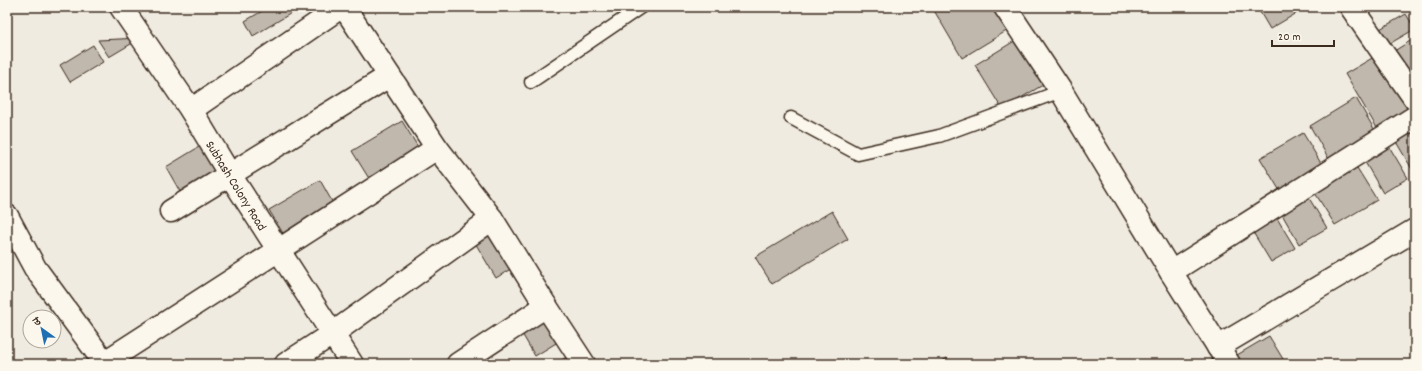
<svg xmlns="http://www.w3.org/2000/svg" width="1422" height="371" font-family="Dekko,'Playpen Sans Deva',sans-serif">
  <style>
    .building { fill: #c0b8ad; stroke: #3b2a1e }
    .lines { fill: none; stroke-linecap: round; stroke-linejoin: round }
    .service-casing { stroke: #3b2a1e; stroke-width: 15 }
    .minor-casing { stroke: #3b2a1e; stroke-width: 25 }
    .service { stroke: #fbf7ec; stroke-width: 12 }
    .minor { stroke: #fbf7ec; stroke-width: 22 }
    .labels { text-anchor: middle; stroke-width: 3.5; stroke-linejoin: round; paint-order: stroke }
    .street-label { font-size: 13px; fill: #3b2a1e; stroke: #fbf7ec }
  </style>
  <rect width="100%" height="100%" fill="#f0ebe0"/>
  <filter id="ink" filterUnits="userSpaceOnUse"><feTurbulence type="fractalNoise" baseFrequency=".025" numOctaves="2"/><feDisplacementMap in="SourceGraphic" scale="8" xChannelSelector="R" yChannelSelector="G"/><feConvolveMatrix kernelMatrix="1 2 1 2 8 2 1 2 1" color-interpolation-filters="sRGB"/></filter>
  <g filter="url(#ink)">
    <g class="building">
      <path d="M269,7H291L293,12L253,36L245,21Z"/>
      <path d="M932,7H1002L1013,27L962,58Z"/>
      <path d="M1257,7H1307L1270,29Z"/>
      <path d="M1406,14L1415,29L1382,48L1373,33Z"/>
      <path d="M1021,37L1048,82L1002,109L975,65Z"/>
      <path d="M141,38L109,57L98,40Z"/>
      <path d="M1415,38V77L1407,81L1391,53Z"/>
      <path d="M93,45L103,62L70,82L60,65Z"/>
      <path d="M1379,54L1411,109L1377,128L1345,74Z"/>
      <path d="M1356,98L1377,134L1330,161L1310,126Z"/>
      <path d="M402,121L423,155L373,185L352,151Z"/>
      <path d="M1415,121V174L1392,135Z"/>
      <path d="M1303,133L1322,165L1280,191L1260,158Z"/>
      <path d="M207,142L225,172L183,197L166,167Z"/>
      <path d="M1387,143L1408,178L1383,193L1362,157Z"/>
      <path d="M1354,163L1377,200L1335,225L1312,188Z"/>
      <path d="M320,180L334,205L284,235L269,210Z"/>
      <path d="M1306,193L1327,228L1299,244L1279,209Z"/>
      <path d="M832,211L848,239L772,284L755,257Z"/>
      <path d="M1275,215L1295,248L1271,262L1251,229Z"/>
      <path d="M495,229L517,265L496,278L474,241Z"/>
      <path d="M547,316L561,340L535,356L521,332Z"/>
      <path d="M1269,336L1286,364H1236L1232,358Z"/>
      <path d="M573,353L580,364H555Z"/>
      <path d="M947,358L950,364H937Z"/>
    </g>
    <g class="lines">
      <g class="service-casing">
        <g id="service">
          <path d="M531,82L641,7"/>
          <path d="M791,118L858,154L939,136L1061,91"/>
        </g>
      </g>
      <g class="minor-casing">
        <g id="minor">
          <path d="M121,7L191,110L230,175L352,364"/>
          <path d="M344,7L437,148L492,219L546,306L584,364"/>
          <path d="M1005,7L1061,91L1171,272L1229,364"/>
          <path d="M1351,7L1415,99"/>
          <path d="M191,110L341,7"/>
          <path d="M171,211L389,76"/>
          <path d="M7,216L35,268L104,362"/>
          <path d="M1171,272L1415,117"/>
          <path d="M1218,347L1415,230"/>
          <path d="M102,364L437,148"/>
          <path d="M286,364L332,334L492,219"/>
          <path d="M458,364L546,306"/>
        </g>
      </g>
      <use href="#service" class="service"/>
      <use href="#minor" class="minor"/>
    </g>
  </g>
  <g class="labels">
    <g class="street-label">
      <text transform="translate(237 185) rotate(58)" y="5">Subhash Colony Road</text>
    </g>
  </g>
  <rect width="1422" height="371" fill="none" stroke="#fbf7ec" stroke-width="24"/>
  <rect x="12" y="12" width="1398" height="347" fill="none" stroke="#3b2a1e" stroke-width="1.5" filter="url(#ink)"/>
  <g transform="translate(42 329) rotate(327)"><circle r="19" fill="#fbf7ec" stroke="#aea59a"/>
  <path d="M0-3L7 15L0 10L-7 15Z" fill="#1f6fb2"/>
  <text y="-6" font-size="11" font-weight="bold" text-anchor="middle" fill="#3b2a1e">उ</text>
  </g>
  <path d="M1272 40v6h62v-6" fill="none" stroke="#3b2a1e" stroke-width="2"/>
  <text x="1278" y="40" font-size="12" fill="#3b2a1e" stroke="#fbf7ec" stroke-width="3" paint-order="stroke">20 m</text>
</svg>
